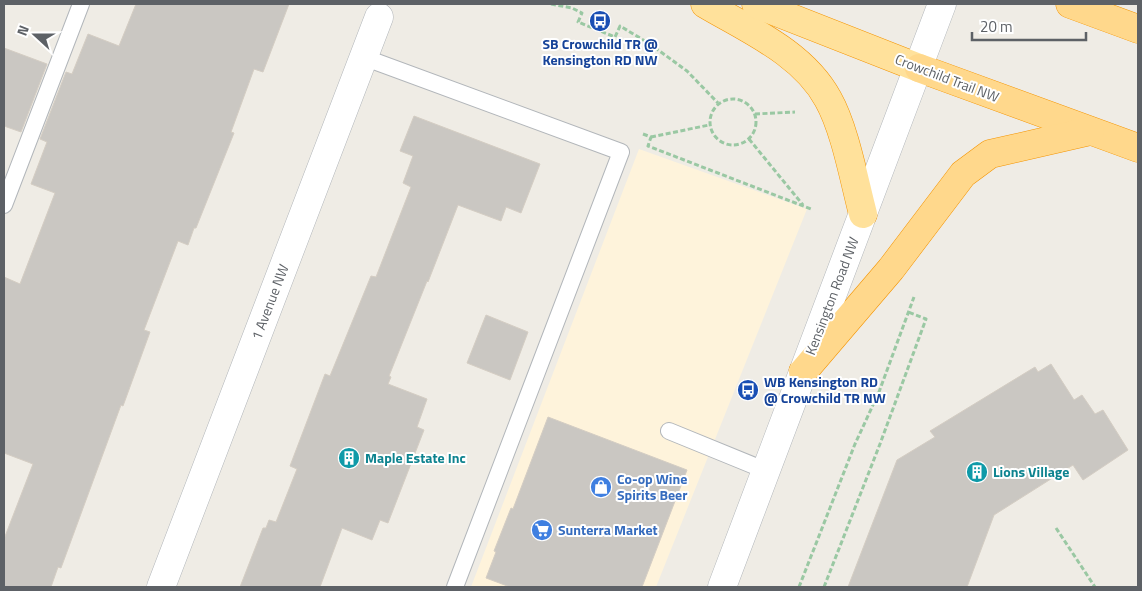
<svg xmlns="http://www.w3.org/2000/svg" width="1142" height="591" font-family="'Titillium Web',sans-serif">
  <style>
    .commercial { fill: #fef3db }
    .building { fill: #cac7c2; stroke: #d4cdc3 }
    .lines { fill: none; stroke-linecap: round; stroke-linejoin: round }
    .service-casing { stroke: #b2b6ba; stroke-width: 18 }
    .minor-casing { stroke: #b2b6ba; stroke-width: 29 }
    .tertiary-casing { stroke: #b2b6ba; stroke-width: 29 }
    .trunk-casing { stroke: #f49400; stroke-width: 29 }
    .motorway-casing { stroke: #f49400; stroke-width: 29 }
    .path { stroke: #9ac8a3; stroke-width: 3; stroke-dasharray: 5 2.5; stroke-linecap: butt }
    .service { stroke: #fff; stroke-width: 16 }
    .minor { stroke: #fff; stroke-width: 28 }
    .tertiary { stroke: #fff; stroke-width: 28 }
    .trunk { stroke: #ffe19b; stroke-width: 28 }
    .motorway { stroke: #ffd88c; stroke-width: 28 }
    .labels { text-anchor: middle; stroke-width: 4; stroke-linejoin: round; paint-order: stroke }
    .transit-label { font-size: 14px; font-weight: bold; fill: #164399; stroke: #fff }
    .street-label { font-size: 14px; fill: #5d6166; stroke: #fff }
    .culture-label { font-size: 14px; font-weight: bold; fill: #0d838f; stroke: #fff; text-anchor: start }
    .shop-label { font-size: 14px; font-weight: bold; fill: #366cbe; stroke: #fff; text-anchor: start }
  </style>
  <rect width="100%" height="100%" fill="#efece5"/>
  <path class="commercial" d="M639,149L807,209L656,587H471Z"/>
  <g class="building">
    <path d="M136,4H289L263,72L254,69L231,132L234,133L196,228H194L188,245L178,241L144,330L150,332L123,406L121,405L61,568L58,567L51,587H4V539L33,464L4,453V277L20,284L55,193L31,184L47,142L40,139L66,72L72,74L88,34L119,46Z"/>
    <path d="M4,48L47,64L21,132L4,126Z"/>
    <path d="M414,116L540,164L521,213L506,207L501,221L458,205L428,282L427,281L389,376L391,377L388,384L427,399L417,427L424,430L388,523L380,520L372,540L342,528L320,587H240L263,528H266L269,520L276,522L297,469L290,466L325,374L330,376L371,276L376,277L411,187L403,183L413,156L400,151Z"/>
    <path d="M486,315L528,332L510,380L467,363Z"/>
    <path d="M1051,364L1074,400L1082,395L1095,414L1103,410L1128,450L1083,480L1073,465L994,515L967,587H848L897,460L935,437L930,431L1035,367L1038,372Z"/>
    <path d="M548,417L687,470L642,587H510L486,578L496,552L494,551L511,508L513,509Z"/>
  </g>
  <g class="lines">
    <g class="service-casing">
      <g id="service">
        <path d="M363,57L621,152L455,587"/>
        <path d="M4,205L81,4"/>
        <path d="M669,431L767,471"/>
      </g>
    </g>
    <g class="minor-casing">
      <path id="minor" d="M161,587L379,17"/>
    </g>
    <g class="tertiary-casing">
      <path id="tertiary" d="M722,587L942,4"/>
    </g>
    <g class="trunk-casing">
      <g id="trunk">
        <path d="M705,4C749,30 803,53 828,99C845,129 854,180 863,214"/>
        <path d="M756,4L919,68"/>
      </g>
    </g>
    <g class="motorway-casing">
      <g id="motorway">
        <path d="M1070,4L1138,29"/>
        <path d="M919,68L1138,148"/>
        <path d="M803,372L891,269L963,174L990,154L1090,131"/>
      </g>
    </g>
    <g class="path">
      <path d="M551,4L572,8L582,13L578,22L615,37L620,26L650,44L687,71L718,103"/>
      <circle cx="733" cy="122" r="23"/>
      <path d="M755,114L795,112"/>
      <path d="M643,134L651,137L648,146L811,209"/>
      <path d="M651,137L709,125"/>
      <path d="M749,139L803,205"/>
      <path d="M1056,528L1095,587"/>
      <path d="M799,587L855,444L879,392L914,297"/>
      <path d="M824,587L880,444L926,319L908,312"/>
    </g>
    <use href="#service" class="service"/>
    <use href="#minor" class="minor"/>
    <use href="#tertiary" class="tertiary"/>
    <use href="#trunk" class="trunk"/>
    <use href="#motorway" class="motorway"/>
  </g>
  <defs>
    <g id="bus-disc" transform="scale(1.125)"><circle r="9.5" fill="#1a4fb4" stroke="#fff"/><path d="M-5-6H5V4H4V6H2V4H-2V6H-4V4H-5ZM-3.5-4V0h7V-4ZM-3.5 1.2v1.5H-2V1.2ZM2 1.2v1.5H3.5V1.2Z" fill="#fff"/></g>
    <g id="building-disc" transform="scale(1.125)"><circle r="9.5" fill="#0f9aa8" stroke="#fff"/><path d="M-4-6H4V6H1V3H-1V6H-4ZM-2.5-4.3h1.7v1.8h-1.7ZM.8-4.3h1.7v1.8H.8ZM-2.5-1h1.7V.8h-1.7ZM.8-1h1.7V.8H.8Z" fill="#fff"/></g>
    <g id="shop-disc" transform="scale(1.125)"><circle r="9.5" fill="#3f7fe0" stroke="#fff"/><path d="M-5-2.5h2.3a2.7 3.5 0 0 1 5.4 0H5L5.5 6h-11ZM-1.5-2.5h3a1.5 2.3 0 0 0-3 0Z" fill="#fff"/></g>
    <g id="supermarket-disc" transform="scale(1.125)"><circle r="9.5" fill="#3f7fe0" stroke="#fff"/><path d="M-6-5.5h2.5l.6 2H6L4.5 2H-2.5L-4.4-4H-6ZM-1.5 3.2a1.3 1.3 0 1 0 .1 0ZM3 3.2a1.3 1.3 0 1 0 .1 0Z" fill="#fff"/></g>
  </defs>
  <g fill-rule="evenodd">
    <use href="#bus-disc" x="600" y="21"/>
    <use href="#bus-disc" x="748" y="390"/>
    <use href="#building-disc" x="349" y="458"/>
    <use href="#building-disc" x="977" y="472"/>
    <use href="#shop-disc" x="601" y="487"/>
    <use href="#supermarket-disc" x="542" y="530"/>
  </g>
  <g class="labels">
    <g class="transit-label">
      <text x="600" y="49">SB Crowchild TR @<tspan x="600" dy="16">Kensington RD NW</tspan></text>
      <text x="764" y="387" text-anchor="start">WB Kensington RD<tspan x="764" dy="16">@ Crowchild TR NW</tspan></text>
    </g>
    <g class="street-label">
      <text transform="translate(947 78) rotate(21)" y="5">Crowchild Trail NW</text>
      <text transform="translate(832 296) rotate(-69)" y="5">Kensington Road NW</text>
      <text transform="translate(270 302) rotate(-69)" y="5">1 Avenue NW</text>
    </g>
    <g class="culture-label">
      <text x="365" y="463">Maple Estate Inc</text>
      <text x="993" y="477">Lions Village</text>
    </g>
    <g class="shop-label">
      <text x="617" y="484">Co-op Wine<tspan x="617" dy="16">Spirits Beer</tspan></text>
      <text x="558" y="535">Sunterra Market</text>
    </g>
  </g>
  <rect width="1142" height="591" fill="none" stroke="#5d6166" stroke-width="10"/>
  <g transform="translate(35 35) rotate(291)" stroke="#ffffff" stroke-width="4" paint-order="stroke">
  <path d="M0-4L9 19L0 12L-9 19Z" fill="#5d6166"/>
  <text y="-8" font-size="14" font-weight="bold" text-anchor="middle" fill="#5d6166">N</text>
  </g>
  <path d="M972 32v8h114v-8" fill="none" stroke="#5d6166" stroke-width="2.5"/>
  <text x="980" y="32" font-size="15" fill="#5d6166" stroke="#ffffff" stroke-width="4" paint-order="stroke">20 m</text>
</svg>
